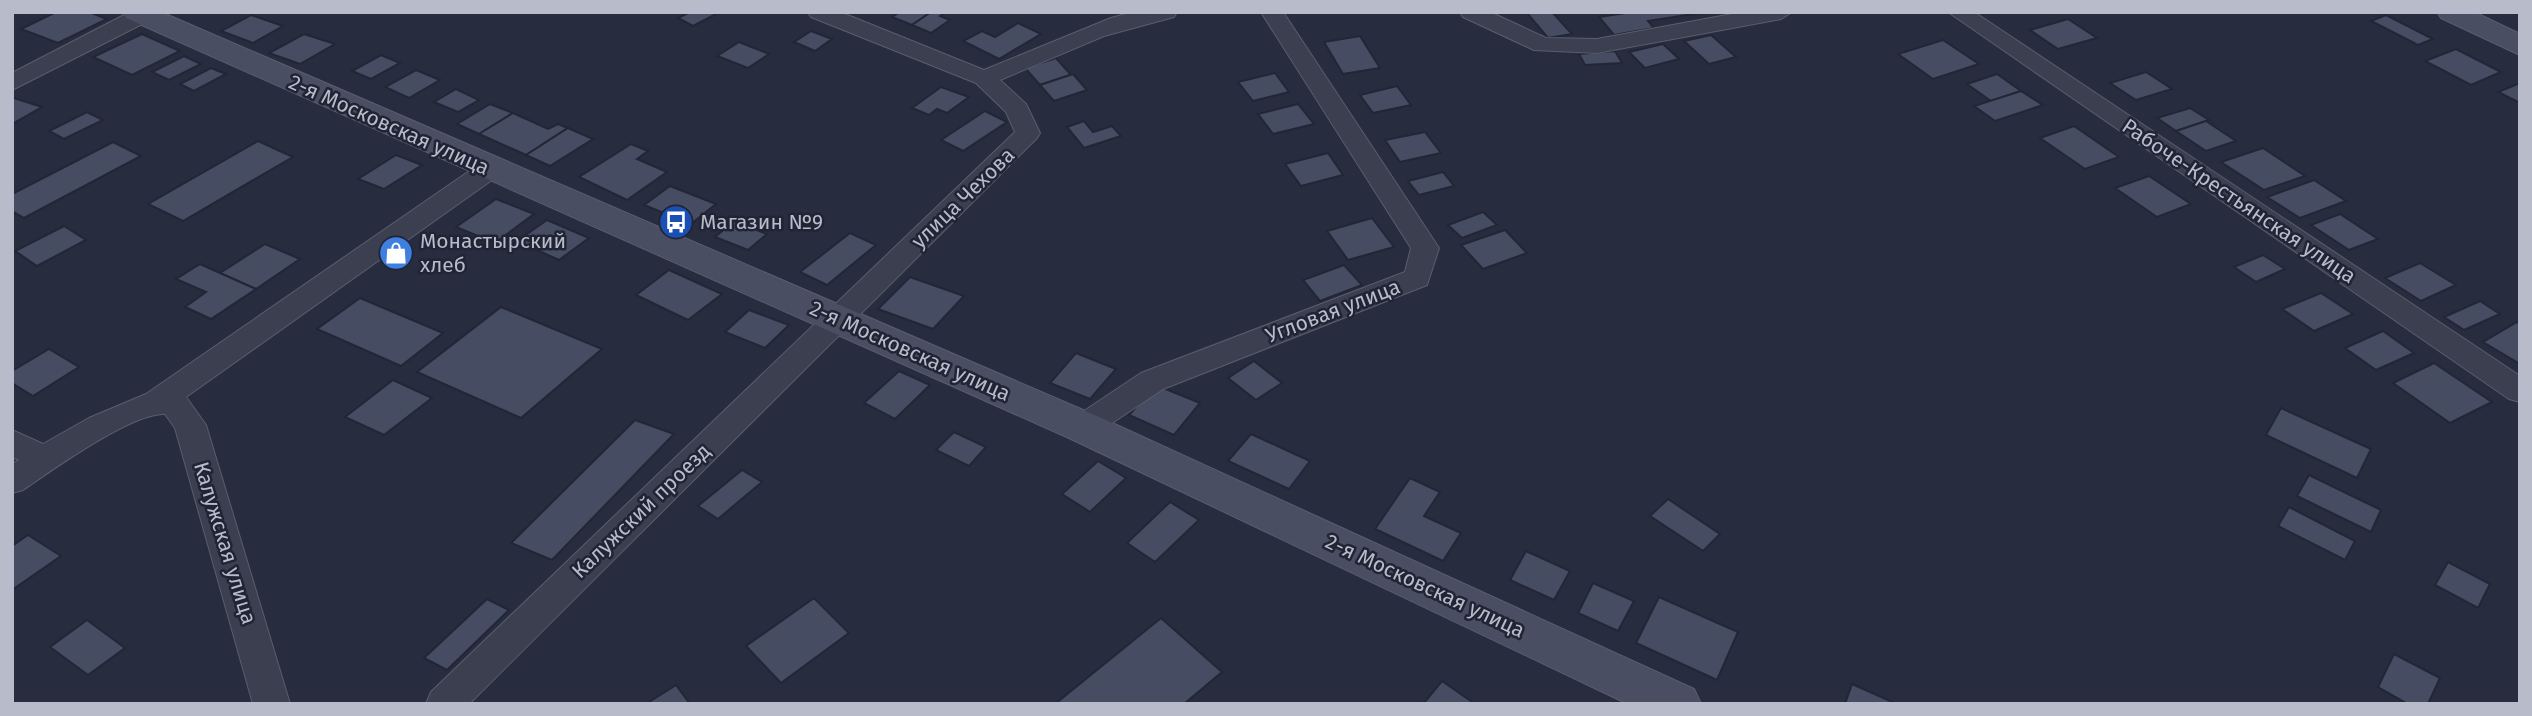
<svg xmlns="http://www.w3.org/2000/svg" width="2532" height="716" font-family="'Fira Sans',sans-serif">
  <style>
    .building { fill: #464c61; stroke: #222636; stroke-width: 2 }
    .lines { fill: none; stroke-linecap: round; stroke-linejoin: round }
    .street-casing { stroke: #595d6d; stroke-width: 2 }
    .secondary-casing { stroke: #595d6d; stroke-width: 2 }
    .street { fill: #3b3f4f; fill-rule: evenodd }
    .secondary { fill: #494e62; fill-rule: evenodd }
    .labels { text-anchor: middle; stroke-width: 5; stroke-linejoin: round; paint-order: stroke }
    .street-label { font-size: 21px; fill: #b8bbca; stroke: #202434 }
    .poi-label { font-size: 21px; fill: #b8bbca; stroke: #202434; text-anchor: start }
  </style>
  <rect width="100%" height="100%" fill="#272d3f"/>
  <g class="building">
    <path d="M56,12H89L107,19L58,43L21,29Z"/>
    <path d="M690,12H720L693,26L678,18Z"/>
    <path d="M900,12H931L912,25L892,17Z"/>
    <path d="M931,12H946L940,16L950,20L931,33L912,25Z"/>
    <path d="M1552,12L1572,34L1548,38L1527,13Z"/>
    <path d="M1625,13L1624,12L1700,13L1648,21L1654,28L1614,35L1599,17Z"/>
    <path d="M251,15L283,26L253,43L221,31Z"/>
    <path d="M2386,15L2433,39L2418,45L2371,21Z"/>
    <path d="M2068,19L2097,38L2058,49L2030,30Z"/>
    <path d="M1018,23L1041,34L999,59L963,41L982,31L995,37Z"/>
    <path d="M811,31L832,39L815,51L794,42Z"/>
    <path d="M142,34L180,51L132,75L93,57Z"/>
    <path d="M304,34L335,44L300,64L269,53Z"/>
    <path d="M1711,35L1736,57L1709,64L1684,41Z"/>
    <path d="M1360,36L1380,68L1343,74L1324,42Z"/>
    <path d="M1943,40L1979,64L1933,79L1898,54Z"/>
    <path d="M739,42L769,54L748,68L717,56Z"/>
    <path d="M1663,44L1679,59L1645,68L1629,52Z"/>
    <path d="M2456,49L2501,72L2471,85L2425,61Z"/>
    <path d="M1615,51L1622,63L1585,65L1579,54Z"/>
    <path d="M381,55L400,63L371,79L352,71Z"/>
    <path d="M184,56L201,64L169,80L152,72Z"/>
    <path d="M1056,58L1071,75L1040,85L1025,68Z"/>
    <path d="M211,68L226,74L194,91L180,84Z"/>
    <path d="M416,70L440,80L409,98L385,87Z"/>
    <path d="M2146,72L2172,89L2136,100L2110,83Z"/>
    <path d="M1275,73L1289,92L1253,101L1238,82Z"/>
    <path d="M1073,74L1087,90L1054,101L1040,85Z"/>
    <path d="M1997,74L2021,91L1991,101L1967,84Z"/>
    <path d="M2520,83V103L2498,92Z"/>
    <path d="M1397,86L1411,105L1373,113L1360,95Z"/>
    <path d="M941,87L969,97L947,113L937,109L929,115L912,108Z"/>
    <path d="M456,89L479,100L458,112L434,102Z"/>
    <path d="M2021,91L2043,105L1995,121L1974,106Z"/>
    <path d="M12,98H14L42,107L12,124Z"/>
    <path d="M490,104L513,113L479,134L457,124Z"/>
    <path d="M1298,104L1314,124L1273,134L1258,114Z"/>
    <path d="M2190,108L2209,120L2176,131L2157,118Z"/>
    <path d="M985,111L1007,122L963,151L941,140Z"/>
    <path d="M87,112L103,120L64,139L49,131Z"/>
    <path d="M513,113L548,129L558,124L568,128L526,155L479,134Z"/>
    <path d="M1084,121L1093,132L1112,126L1121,136L1084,148L1067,127Z"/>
    <path d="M2206,121L2236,141L2206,151L2176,131Z"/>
    <path d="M2074,126L2119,157L2085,169L2040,138Z"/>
    <path d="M568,128L593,139L550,166L526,155Z"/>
    <path d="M1425,132L1441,153L1400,162L1385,140Z"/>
    <path d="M258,141L293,157L183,221L148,204Z"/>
    <path d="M113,142L141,156L24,218L12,211V194Z"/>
    <path d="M631,144L648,151L637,159L667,172L627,200L579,177Z"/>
    <path d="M2263,148L2305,176L2264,190L2221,162Z"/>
    <path d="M1328,153L1343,175L1301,186L1285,164Z"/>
    <path d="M396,155L422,165L384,189L358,179Z"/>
    <path d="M1443,172L1454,186L1419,195L1408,181Z"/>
    <path d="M2149,176L2191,204L2157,217L2115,188Z"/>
    <path d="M2314,180L2346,201L2300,218L2267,197Z"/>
    <path d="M670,186L716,204L691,224L644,205Z"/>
    <path d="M496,199L534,214L495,243L456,227Z"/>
    <path d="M1483,212L1497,225L1462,238L1448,225Z"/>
    <path d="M2340,214L2378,239L2349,250L2311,225Z"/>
    <path d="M1372,218L1394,247L1348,260L1327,231Z"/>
    <path d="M547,220L589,238L559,260L517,241Z"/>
    <path d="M734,221L767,234L748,250L715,237Z"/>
    <path d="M64,226L86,240L37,266L15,251Z"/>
    <path d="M1505,230L1527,253L1483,269L1461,245Z"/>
    <path d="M850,233L876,245L827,285L800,272Z"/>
    <path d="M265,244L300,259L256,289L220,273Z"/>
    <path d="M2263,255L2285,269L2256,282L2234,267Z"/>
    <path d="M2420,263L2456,285L2421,301L2385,278Z"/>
    <path d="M200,264L220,273L256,289L211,319L185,307L206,292L176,279Z"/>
    <path d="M1344,265L1362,285L1320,301L1303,280Z"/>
    <path d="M669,270L722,294L688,320L636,295Z"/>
    <path d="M910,277L964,296L933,329L878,309Z"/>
    <path d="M2321,293L2353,314L2314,331L2282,309Z"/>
    <path d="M360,298L443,333L401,366L317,329Z"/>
    <path d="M2480,301L2500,314L2464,330L2444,317Z"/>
    <path d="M501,307L602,349L521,418L417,372Z"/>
    <path d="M749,310L789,325L765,348L725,332Z"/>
    <path d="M2517,322L2520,324V364L2483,342Z"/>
    <path d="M2383,331L2414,353L2376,370L2345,348Z"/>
    <path d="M49,349L79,367L33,396L12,383V371Z"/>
    <path d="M1076,353L1116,369L1090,399L1050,383Z"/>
    <path d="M1254,361L1282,383L1256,400L1228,378Z"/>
    <path d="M2434,363L2492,402L2450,423L2393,383Z"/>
    <path d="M899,371L930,385L895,419L864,403Z"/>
    <path d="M393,380L432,398L384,435L345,417Z"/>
    <path d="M1156,385L1200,403L1174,435L1129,415Z"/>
    <path d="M2281,408L2371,449L2357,478L2266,435Z"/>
    <path d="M635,420L674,434L552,560L511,543Z"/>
    <path d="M954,432L986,447L969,466L936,450Z"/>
    <path d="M1251,434L1310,461L1289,489L1228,461Z"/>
    <path d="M1098,461L1126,478L1090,512L1062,494Z"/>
    <path d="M742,470L762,482L718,519L698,506Z"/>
    <path d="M2309,475L2381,510L2371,532L2297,496Z"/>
    <path d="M1410,478L1440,492L1424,516L1461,533L1443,561L1375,529Z"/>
    <path d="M1668,499L1720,534L1703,551L1650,516Z"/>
    <path d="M1170,502L1199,520L1155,562L1127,543Z"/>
    <path d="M2289,507L2355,541L2345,560L2278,526Z"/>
    <path d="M28,535L61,556L12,590V546Z"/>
    <path d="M1526,551L1570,571L1554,600L1510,580Z"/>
    <path d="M2448,562L2490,584L2478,608L2435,585Z"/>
    <path d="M1593,583L1634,601L1618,631L1578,613Z"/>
    <path d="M1659,597L1738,632L1717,680L1636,643Z"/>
    <path d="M814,598L849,633L781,683L746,646Z"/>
    <path d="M487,599L509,610L447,670L424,658Z"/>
    <path d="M1161,618L1222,672L1184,704H1055Z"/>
    <path d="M87,620L125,648L88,675L50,647Z"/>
    <path d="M2394,654L2440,678L2428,704H2408L2378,687Z"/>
    <path d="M1442,681L1475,704H1423Z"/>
    <path d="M1852,684L1897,704H1845Z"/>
    <path d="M676,685L690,704H646Z"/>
  </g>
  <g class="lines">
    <g class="street-casing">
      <g id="street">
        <path d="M130,12H159L156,17L12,90V73Z"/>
        <path d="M808,12H840L984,70L1111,18L1133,12H1177L1174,17L1104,36L1000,80L1026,104L1040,133L1037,138L469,704H426L431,692L1015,132L1006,112L976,83L811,17Z"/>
        <path d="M1261,12H1283L1435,242L1439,248L1427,285L1163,389L1094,435L1083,439L1072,435L1067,427L1072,419L1141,373L1405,272L1411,248Z"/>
        <path d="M1460,12H1490L1546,38L1597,39L1743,12H1792L1781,19L1597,53L1534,50L1463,17Z"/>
        <path d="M1948,12H1974L2520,376V402L2509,399Z"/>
        <path d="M490,161L499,163L503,169L499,175L186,397L206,425L290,704H253L175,428L165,414C133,412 52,470 23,490L12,493V464L19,460L12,457V430L43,444L89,418L146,394L481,163Z"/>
      </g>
    </g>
    <g class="secondary-casing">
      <g id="secondary">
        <path d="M122,12H161L1097,416L1694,689L1701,704H1628L1069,438L126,18Z"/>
        <path d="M2437,12H2474L2520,34V55L2441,18Z"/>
      </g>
    </g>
    <use href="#street" class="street"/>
    <use href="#secondary" class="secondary"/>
  </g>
  <defs>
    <g id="bus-disc" transform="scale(1.75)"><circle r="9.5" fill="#1a4fb4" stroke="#202434"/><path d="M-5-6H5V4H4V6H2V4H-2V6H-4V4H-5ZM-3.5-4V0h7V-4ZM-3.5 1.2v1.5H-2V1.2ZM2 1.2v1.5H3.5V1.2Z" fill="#fff"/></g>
    <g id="shop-disc" transform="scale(1.75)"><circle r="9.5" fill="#3f7fe0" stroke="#202434"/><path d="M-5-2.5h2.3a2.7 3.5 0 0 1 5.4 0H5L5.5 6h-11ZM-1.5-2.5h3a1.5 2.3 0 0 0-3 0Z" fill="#fff"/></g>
  </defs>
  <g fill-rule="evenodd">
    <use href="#bus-disc" x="676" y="222"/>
    <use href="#shop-disc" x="396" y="253"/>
  </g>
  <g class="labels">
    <g class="street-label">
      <text transform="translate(389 125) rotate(24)" y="7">2-я Московская улица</text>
      <text transform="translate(963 198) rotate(-44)" y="7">улица Чехова</text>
      <text transform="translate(2239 201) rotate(34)" y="7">Рабоче-Крестьянская улица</text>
      <text transform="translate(1333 311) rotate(-21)" y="7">Угловая улица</text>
      <text transform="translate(910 351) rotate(24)" y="7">2-я Московская улица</text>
      <text transform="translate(641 511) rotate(-44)" y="7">Калужский проезд</text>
      <text transform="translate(225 543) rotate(73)" y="7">Калужская улица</text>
      <text transform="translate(1425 586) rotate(25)" y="7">2-я Московская улица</text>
    </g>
    <g class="poi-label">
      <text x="700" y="229">Магазин №9</text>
      <text x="420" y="248">Монастырский<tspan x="420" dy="24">хлеб</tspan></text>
    </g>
  </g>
  <rect width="2532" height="716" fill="none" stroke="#b8bbca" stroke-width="28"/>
</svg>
